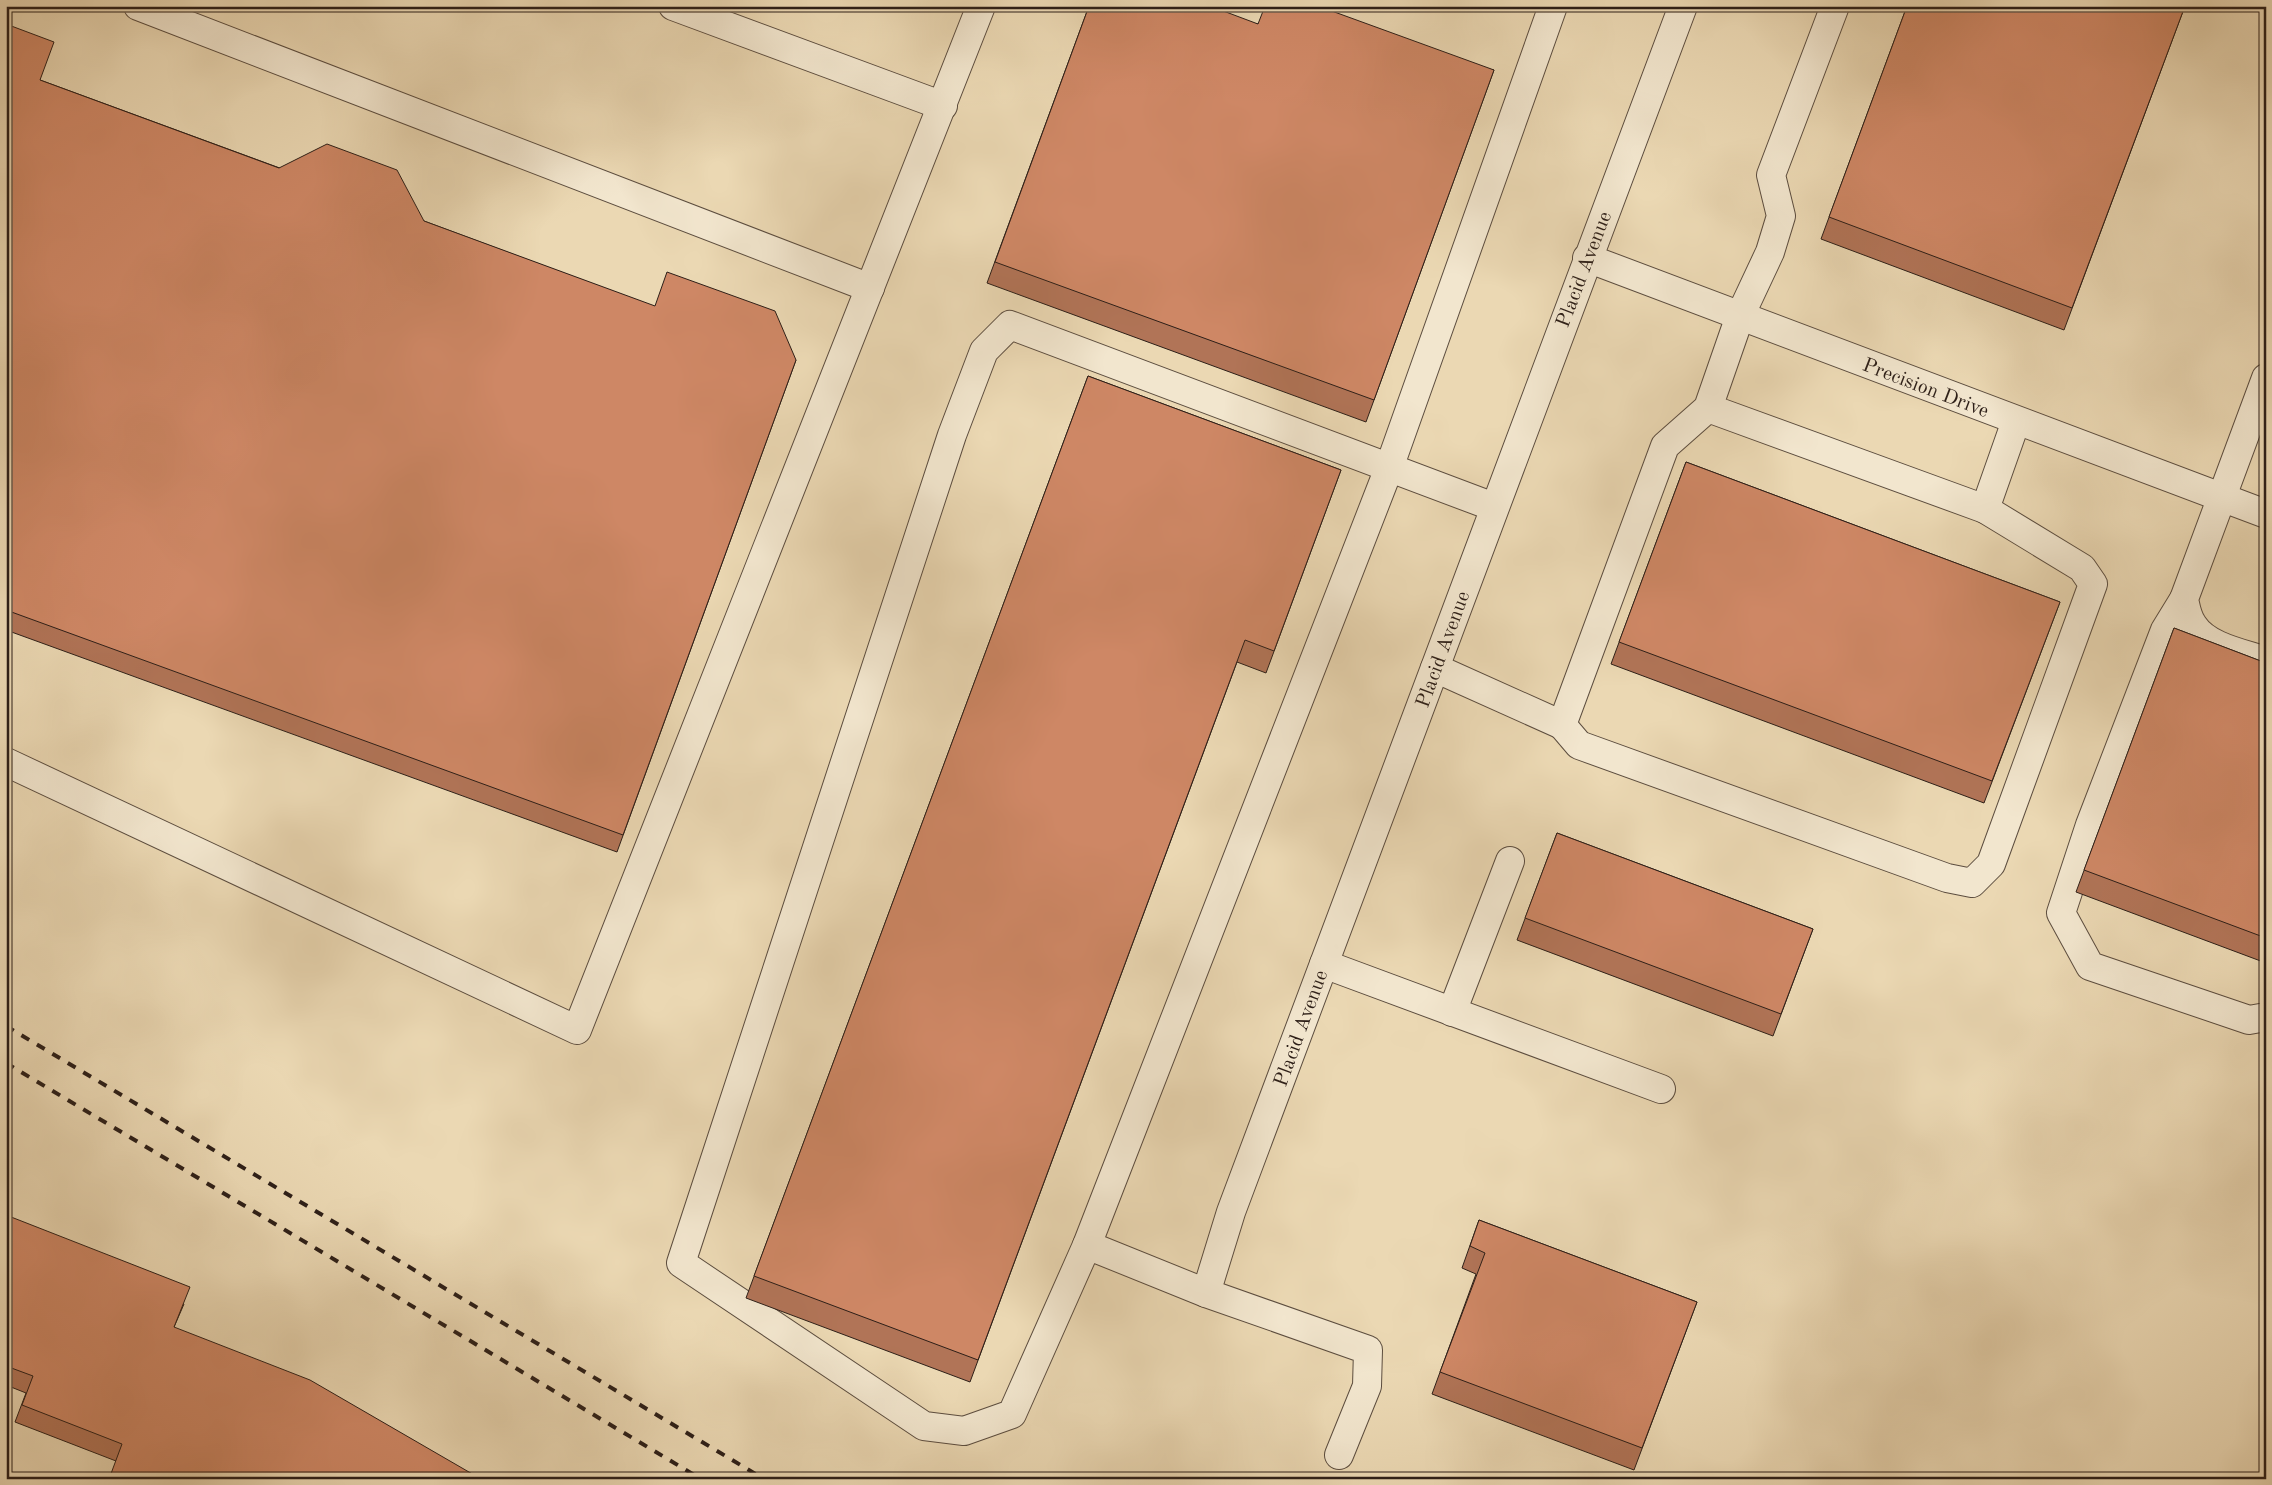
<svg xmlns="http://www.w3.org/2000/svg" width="2272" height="1485" font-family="'Old Standard TT',serif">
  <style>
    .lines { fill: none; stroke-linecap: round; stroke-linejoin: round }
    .minor-casing { stroke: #5c4d3f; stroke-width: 30 }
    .minor { stroke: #f2e6ce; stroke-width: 28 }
    .rail { stroke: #2d1f18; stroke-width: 4; stroke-dasharray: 9 9; stroke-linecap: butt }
    .wall { fill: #b17457; stroke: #2d1f18 }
    .building { fill: #ce8765; stroke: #2d1f18 }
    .labels { text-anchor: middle; stroke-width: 5; stroke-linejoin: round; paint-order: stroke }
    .street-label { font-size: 20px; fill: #2d1f18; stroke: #f2e6ce }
  </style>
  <rect width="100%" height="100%" fill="#ebd8b3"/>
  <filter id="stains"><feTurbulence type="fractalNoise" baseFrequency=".004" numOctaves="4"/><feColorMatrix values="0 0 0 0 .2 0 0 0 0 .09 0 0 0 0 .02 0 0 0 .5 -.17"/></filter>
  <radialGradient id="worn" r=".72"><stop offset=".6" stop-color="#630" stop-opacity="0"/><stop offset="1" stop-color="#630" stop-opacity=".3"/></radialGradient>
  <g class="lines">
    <g class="minor-casing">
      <g id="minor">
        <path d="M138,6L870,288"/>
        <path d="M673,6L943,106"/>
        <path d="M1587,258L2266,514"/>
        <path d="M2266,378L2184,599C2186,608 2187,617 2193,625C2207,647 2242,653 2266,661"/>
        <path d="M1708,408L1985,509L2082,568L2093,584L1991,864L1972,883L1947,878L1579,745L1562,725L1665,446L1708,408L1740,316L1770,252L1781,216L1771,175L1835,6"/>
        <path d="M1985,509L2016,421"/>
        <path d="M2184,599L2165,630L2090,825L2061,913L2090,966L2249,1020L2266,1017"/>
        <path d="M1435,668L1562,725"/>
        <path d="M6,762L577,1030L981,6"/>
        <path d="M1324,964L1661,1089"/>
        <path d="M1452,1012L1510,861"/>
        <path d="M1087,1245L1389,468L1553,6"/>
        <path d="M1206,1293L1231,1212L1683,6"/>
        <path d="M1339,1455L1367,1386L1368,1350L1206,1293L1087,1245L1012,1414L964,1431L924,1426L681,1263L952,435L984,351L1010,325L1494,507"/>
      </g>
    </g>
    <use href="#minor" class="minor"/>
    <g class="rail">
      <path d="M6,1026L764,1479"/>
      <path d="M6,1063L701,1479"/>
    </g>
  </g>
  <g class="wall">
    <path d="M1089,6L1258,24L1494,70L1366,422L987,283Z"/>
    <path d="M1907,6H2185L2064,330L1821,239Z"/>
    <path d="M6,24L40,80L424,221L796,360L617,852L6,630Z"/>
    <path d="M1088,376L1341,470L1266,673L1237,662L970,1382L746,1298Z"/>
    <path d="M1686,462L2060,602L1984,803L1611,664Z"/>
    <path d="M2174,628L2266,663V963L2076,892Z"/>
    <path d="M1557,833L1813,929L1773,1036L1517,940Z"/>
    <path d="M6,1215L184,1304L116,1461L15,1422L26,1393L6,1385Z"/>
    <path d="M1479,1220L1697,1302L1634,1470L1432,1394L1476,1274L1462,1268Z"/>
  </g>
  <g class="building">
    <path d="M1089,6H1210L1258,24L1265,6H1318L1494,70L1374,400L995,262Z"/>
    <path d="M1907,6H2185L2072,308L1829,217Z"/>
    <path d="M6,24L54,42L40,80L279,168L327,144L397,170L424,221L655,306L667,272L775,311L796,360L623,835L6,610Z"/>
    <path d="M1088,376L1341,470L1274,651L1245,640L978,1360L754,1276Z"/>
    <path d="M1686,462L2060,602L1992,781L1619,642Z"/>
    <path d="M2174,628L2266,663V938L2084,870Z"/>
    <path d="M1557,833L1813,929L1781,1014L1525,918Z"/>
    <path d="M6,1215L190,1287L174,1327L310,1380L481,1479H109L122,1444L22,1405L33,1376L6,1366Z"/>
    <path d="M1479,1220L1697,1302L1642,1448L1440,1372L1485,1253L1470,1246Z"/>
  </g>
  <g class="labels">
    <g class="street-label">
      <text transform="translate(1583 269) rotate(-69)" y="7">Placid Avenue</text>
      <text transform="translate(1926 387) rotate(21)" y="7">Precision Drive</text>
      <text transform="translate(1442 649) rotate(-70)" y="7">Placid Avenue</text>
      <text transform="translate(1300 1028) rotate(-70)" y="7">Placid Avenue</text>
    </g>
  </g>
  <rect width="2272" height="1485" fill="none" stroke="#ebd8b3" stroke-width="25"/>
  <rect x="8" y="8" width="2257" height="1470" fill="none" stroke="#2d1f18" stroke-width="2.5"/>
  <rect x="12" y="12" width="2247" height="1460" fill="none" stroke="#2d1f18"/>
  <rect width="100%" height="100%" filter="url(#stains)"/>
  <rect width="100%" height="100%" fill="url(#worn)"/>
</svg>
